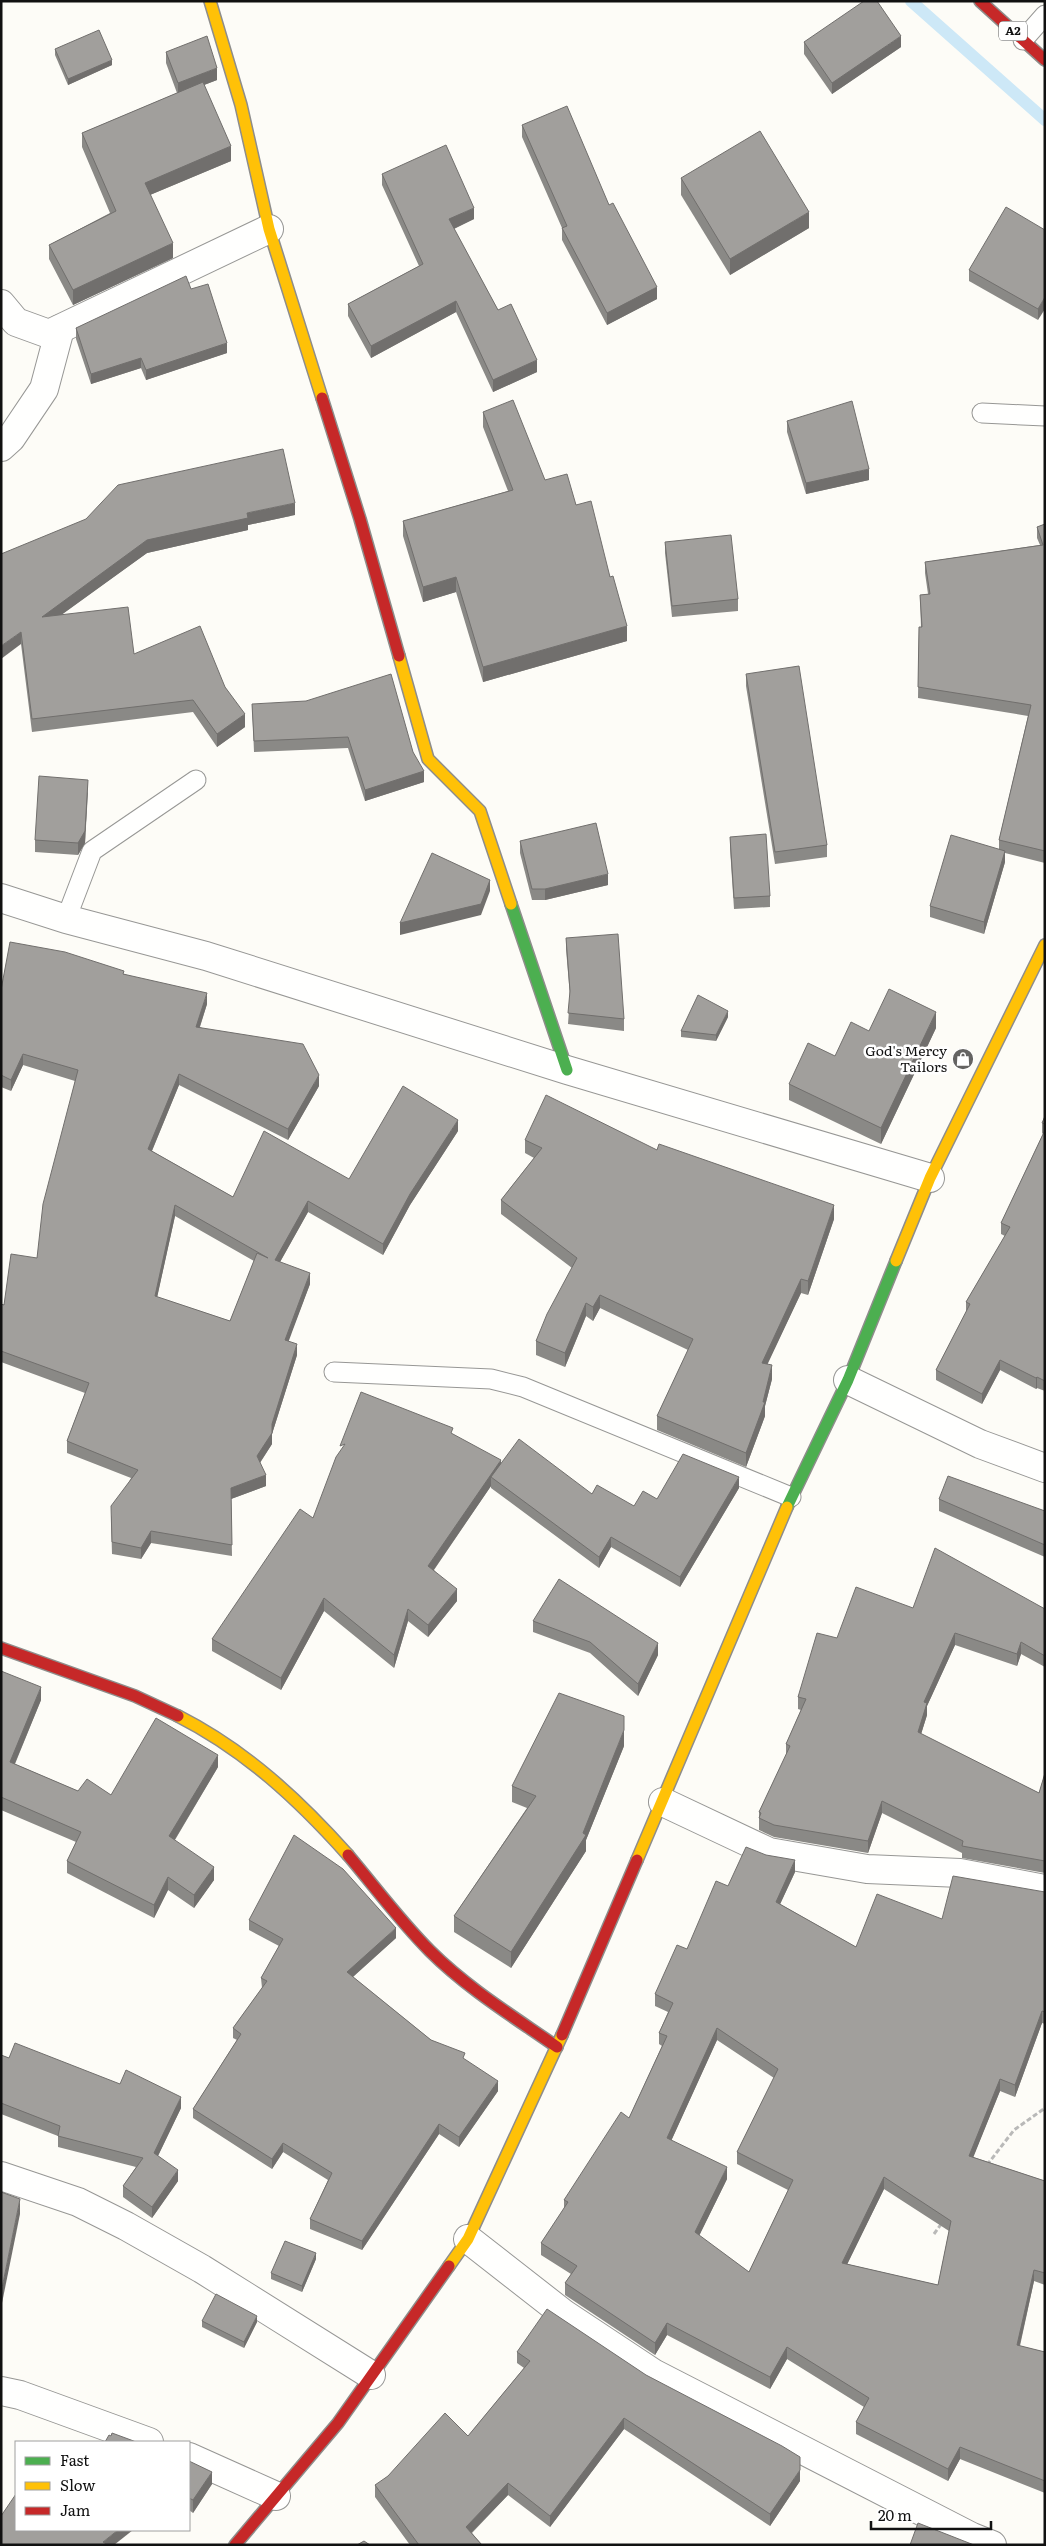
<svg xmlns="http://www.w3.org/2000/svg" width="1046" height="2546" font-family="Literata,serif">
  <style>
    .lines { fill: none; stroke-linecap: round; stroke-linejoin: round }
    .stream { stroke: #cde8f7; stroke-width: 12 }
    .lane-casing { stroke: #979795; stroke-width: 21 }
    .street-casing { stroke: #979795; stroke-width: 30 }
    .fast-casing { stroke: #8e8d8b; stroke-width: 14 }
    .slow-casing { stroke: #8e8d8b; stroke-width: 14 }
    .jam-casing { stroke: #8e8d8b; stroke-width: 14 }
    .path { stroke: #b9b9b8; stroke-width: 3; stroke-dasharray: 5 2.5; stroke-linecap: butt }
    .lane { stroke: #fffffe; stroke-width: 19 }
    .street { stroke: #fffffe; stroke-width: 28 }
    .fast { stroke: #4caf50; stroke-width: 11 }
    .slow { stroke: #ffc107; stroke-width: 11 }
    .jam { stroke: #c62828; stroke-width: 11 }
    .wall { fill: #8a8986; fill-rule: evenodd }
    .shaded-wall { fill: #716f6d }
    .building { fill: #a19f9c; stroke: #716f6d; fill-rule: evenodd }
    .labels { text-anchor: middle; stroke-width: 5; stroke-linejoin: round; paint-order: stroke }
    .shield { fill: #fff; stroke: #585858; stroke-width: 1 }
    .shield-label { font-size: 12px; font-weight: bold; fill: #111 }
    .poi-label { font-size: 14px; fill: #111; stroke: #fff; text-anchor: end }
  </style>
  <rect width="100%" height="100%" fill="#fdfcf7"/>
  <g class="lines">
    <path class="stream" d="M911,1L1045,120"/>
    <g class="lane-casing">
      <g id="lane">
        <path d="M1023,40L1045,15"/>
        <path d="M982,413L1045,416"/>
        <path d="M66,919L92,851L196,780"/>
        <path d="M334,1372L491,1379L523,1387L791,1497"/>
      </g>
    </g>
    <g class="street-casing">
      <g id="street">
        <path d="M1,304L16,322L49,334L269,229"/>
        <path d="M1,447L11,438L44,389L60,329"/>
        <path d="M1,898L66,919L206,956L567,1070L930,1178"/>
        <path d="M848,1380L980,1444L1045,1468"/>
        <path d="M663,1802L769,1852L867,1869L960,1873L1045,1889"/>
        <path d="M1,2176L78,2202L126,2226L202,2269L371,2375"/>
        <path d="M468,2239L564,2314L653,2373L972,2537L992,2545"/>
        <path d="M1,2391L20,2395L149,2442"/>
        <path d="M189,2457L276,2496"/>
      </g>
    </g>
    <g class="fast-casing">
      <g id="fast">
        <path d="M511,904L567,1070"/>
        <path d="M787,1507L848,1380L896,1261"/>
      </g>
    </g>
    <g class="slow-casing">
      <g id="slow">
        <path d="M210,1L241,105L269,229L322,398"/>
        <path d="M399,656L428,759L480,811L511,904"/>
        <path d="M896,1261L930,1178L1045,945"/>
        <path d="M178,1716C245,1750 298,1799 348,1855"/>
        <path d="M637,1860L787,1507"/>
        <path d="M449,2266L468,2239L562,2035"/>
      </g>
    </g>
    <g class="jam-casing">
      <g id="jam">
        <path d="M980,1L1045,60"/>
        <path d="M322,398L360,519L399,656"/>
        <path d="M1,1648L135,1696L178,1716"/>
        <path d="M348,1855C375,1887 400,1921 430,1951C467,1988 514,2017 557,2047"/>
        <path d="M562,2035L637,1860"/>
        <path d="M235,2545L338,2423L449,2266"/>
      </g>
    </g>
    <g class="path">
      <path d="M987,2165L1014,2130L1045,2108"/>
      <path d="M934,2234L942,2223"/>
    </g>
    <use href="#lane" class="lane"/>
    <use href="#street" class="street"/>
    <use href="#fast" class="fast"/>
    <use href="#slow" class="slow"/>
    <use href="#jam" class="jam"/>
  </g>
  <g class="wall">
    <path d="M804,42L901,47L832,94L804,54Z"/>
    <path d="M55,49L112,65L68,85L55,55Z"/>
    <path d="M166,52L217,80L204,85L231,161L150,195L173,258L73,305L49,259V245L110,213L82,147V133L177,93L166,63Z"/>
    <path d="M522,125L609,205L657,299L607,325L562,240V228L522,137Z"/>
    <path d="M382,174L474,219L454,229L498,310L537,372L493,392L456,312L371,358L348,316V304L419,266L382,185Z"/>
    <path d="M681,178L809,228L730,275L681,195Z"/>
    <path d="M1045,230L1038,320L969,281V270Z"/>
    <path d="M191,289L227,353L146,380L141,368L91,384L76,339V328Z"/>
    <path d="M483,412L545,480L576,505L610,577L627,641L483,682L456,592L423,602L403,536V521L508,491L483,427Z"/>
    <path d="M787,421L869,480L806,494L787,432Z"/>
    <path d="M295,515L248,525V530L147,553L62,614L134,654L225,687L245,727L217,747L193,712L32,732L21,644L1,554Z"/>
    <path d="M1045,524V863L1005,853V862L984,934L930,917V906L999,849V840L1028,716L918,698L919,627H921L920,595L928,594L925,573V562L1040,545L1037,538V527Z"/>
    <path d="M665,542L738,599V611L672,617L665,553Z"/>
    <path d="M746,674L827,845V857L775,864L746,686Z"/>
    <path d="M252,704L413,752L424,782L365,801L348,748L254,752Z"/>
    <path d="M88,792L85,843L78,855L35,852V840Z"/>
    <path d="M730,837L770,896V907L734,909L730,848Z"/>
    <path d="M520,841L608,885L545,900H532L520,853Z"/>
    <path d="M566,938L624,1019V1031L568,1024L570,996L566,949Z"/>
    <path d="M124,974L207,1004L200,1027L319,1086L288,1140L179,1085L152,1151L233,1197L349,1179L458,1131L410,1205L383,1255L308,1212L280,1262L310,1284L288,1341L297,1355L272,1434V1444L260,1463L266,1486L231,1499L232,1556L151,1543L141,1559L112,1554L111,1517L131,1478L67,1453V1441L85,1393L1,1362V1304L4,1305L37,1258L75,1081L23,1065L11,1091L1,1087V990ZM175,1216L254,1261L230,1321L157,1297Z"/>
    <path d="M728,1017L716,1041L681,1037V1031Z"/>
    <path d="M936,1028L881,1144L789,1100V1084L835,1056L869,1031Z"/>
    <path d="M1045,1116V1391L1037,1388L1036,1389L1000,1370L982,1404L936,1380V1370L966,1312V1302L1005,1236L1001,1234V1223L1043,1134L1042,1133V1123Z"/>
    <path d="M525,1140L657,1150L834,1219L808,1295L801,1293L767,1364L772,1379L765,1406V1416L746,1467L657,1430V1416L688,1350L600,1308L593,1321L586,1316L565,1367L536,1355V1341L572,1268L501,1214V1200L534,1158L525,1153Z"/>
    <path d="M453,1435L501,1464L592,1494L634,1506L657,1499L739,1488L680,1587L611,1547L599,1568L491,1488V1486L434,1570L457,1601L428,1637L408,1621L394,1668L324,1611L281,1690L212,1651V1639L313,1518Z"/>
    <path d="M939,1499L1045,1511V1557L939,1511Z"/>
    <path d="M913,1608L1045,1609V1667L1021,1654L1017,1666L955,1645L927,1706V1715L921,1734L1039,1793L1045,1773V1873L962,1858V1853L882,1813L868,1853L774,1837L759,1830V1812L786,1755V1744L801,1710L798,1709V1697L837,1638Z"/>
    <path d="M533,1621L658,1655L638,1696L590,1653L533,1632Z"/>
    <path d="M1,1671L41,1700L15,1764L78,1791L111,1795L218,1767L175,1840L214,1880L194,1908L168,1890L154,1918L67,1873V1861L76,1842L1,1810Z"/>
    <path d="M624,1746L586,1840V1851L511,1968L454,1932V1916L527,1808L512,1802V1786Z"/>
    <path d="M795,1872L780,1904L856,1947L942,1919L1045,1892V2024L1042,2023L1015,2097L1000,2091L973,2157L1045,2181V2285L1034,2281L1020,2346L1045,2352V2493L960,2459L948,2481L856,2434V2422L864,2407L787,2359L770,2389L667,2335L655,2355L565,2295V2283L571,2274L541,2255V2243L564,2209V2200L629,2118L662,2046L659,2044V2033L668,2012L655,2006V1994L687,1949L728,1886ZM717,2040L774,2078L737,2152V2164L788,2190L749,2272L699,2236L727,2179L671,2141ZM884,2189L949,2231L938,2285L847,2264Z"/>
    <path d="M249,1920L396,1938L353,1977L431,2040L465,2060L498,2091L459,2147L439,2134L362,2250L310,2229V2219L328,2180L283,2152L272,2169L193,2118V2109L237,2040L233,2038V2028L262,1988L261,1978L279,1946L249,1930Z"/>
    <path d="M1,2055L9,2058L120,2084L181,2108L158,2156L178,2181L152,2218L123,2197V2186L136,2167L58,2147V2136L1,2114Z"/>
    <path d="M316,2259L302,2292L271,2279V2273Z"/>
    <path d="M202,2321L257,2322L244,2348L202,2327Z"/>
    <path d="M517,2352L800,2481L770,2526L624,2429L550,2527L508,2495L472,2533L482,2545H410L375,2497V2485L468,2436L524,2368L517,2363Z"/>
    <path d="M189,2461L212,2484L193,2513L189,2510Z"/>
  </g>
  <g class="shaded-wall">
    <path d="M901,36V47L832,94V83Z"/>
    <path d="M112,60V65L68,85V79Z"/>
    <path d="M217,68V80L178,95V83Z"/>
    <path d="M231,146V161L145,197V183Z"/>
    <path d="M474,208V219L449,231V219Z"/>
    <path d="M809,212V228L730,275V259Z"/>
    <path d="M173,243V258L73,305V290Z"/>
    <path d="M657,287V299L607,325V313Z"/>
    <path d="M1045,297V309L1038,320V309Z"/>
    <path d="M456,301V312L371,358V346Z"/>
    <path d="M227,343V353L146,380V370Z"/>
    <path d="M141,358V368L91,384V374Z"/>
    <path d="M537,360V372L493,392V380Z"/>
    <path d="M869,469V480L806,494V483Z"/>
    <path d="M295,503V515L248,525V530L147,553L42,629V617L147,540L247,513Z"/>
    <path d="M456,577V592L423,602V587Z"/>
    <path d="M627,626V641L483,682V667Z"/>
    <path d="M21,632V644L1,659V646Z"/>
    <path d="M245,714V727L217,747V734Z"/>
    <path d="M424,771V782L365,801V790Z"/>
    <path d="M88,780L85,843L78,855V843Z"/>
    <path d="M1005,851V862L984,934V922Z"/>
    <path d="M608,874V885L545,900V889Z"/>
    <path d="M490,880V891L481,915L400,935V923Z"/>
    <path d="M207,993V1004L196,1038V1027Z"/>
    <path d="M728,1011V1017L716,1041V1035Z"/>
    <path d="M936,1012V1028L881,1144V1128Z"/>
    <path d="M23,1054V1065L11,1091V1080Z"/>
    <path d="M179,1074V1085L148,1160V1149Z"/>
    <path d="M319,1075V1086L288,1140V1129Z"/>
    <path d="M458,1120V1131L410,1205L383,1255V1244L410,1194Z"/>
    <path d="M308,1201V1212L275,1271V1260Z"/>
    <path d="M175,1205V1216L155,1307V1296Z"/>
    <path d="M834,1205V1219L808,1295V1281Z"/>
    <path d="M310,1273V1284L285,1351V1340Z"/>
    <path d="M801,1279V1293L762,1376V1363Z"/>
    <path d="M600,1295V1308L593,1321V1307Z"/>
    <path d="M586,1303V1316L565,1367V1353Z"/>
    <path d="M297,1344V1355L272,1434V1444L257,1467V1456L272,1424Z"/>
    <path d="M1000,1360V1370L982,1404V1394Z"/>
    <path d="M772,1365V1379L765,1406V1416L746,1467V1453L763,1402Z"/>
    <path d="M1037,1377V1388L1036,1389V1378Z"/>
    <path d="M501,1460V1472L491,1477V1486L428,1578V1566Z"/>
    <path d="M266,1475V1486L231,1499V1488Z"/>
    <path d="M739,1477V1488L680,1587V1577Z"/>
    <path d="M151,1531V1543L141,1559V1548Z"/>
    <path d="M611,1537V1547L599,1568V1557Z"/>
    <path d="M457,1589V1601L428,1637V1625Z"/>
    <path d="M324,1598V1611L281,1690V1678Z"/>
    <path d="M408,1609V1621L394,1668V1655Z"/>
    <path d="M955,1633V1645L927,1706V1715L918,1744V1732L924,1702Z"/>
    <path d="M1021,1642V1654L1017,1666V1654Z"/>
    <path d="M658,1643V1655L638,1696V1684Z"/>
    <path d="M41,1687V1700L10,1775V1762Z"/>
    <path d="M624,1730V1746L586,1840V1851L511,1968V1952L583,1833Z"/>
    <path d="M218,1755V1767L169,1849V1836Z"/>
    <path d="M882,1801V1813L868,1853V1841Z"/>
    <path d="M795,1860V1872L776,1913V1902Z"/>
    <path d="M214,1867V1880L194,1908V1895Z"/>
    <path d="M168,1877V1890L154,1918V1905Z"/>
    <path d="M396,1928V1938L347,1982V1972Z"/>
    <path d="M1042,2011V2023L1015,2097V2085Z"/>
    <path d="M717,2028V2040L667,2150V2138Z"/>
    <path d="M1000,2079V2091L969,2168V2156Z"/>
    <path d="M498,2081V2091L459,2147V2137Z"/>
    <path d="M181,2097V2108L154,2164V2153Z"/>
    <path d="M439,2124V2134L362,2250V2241Z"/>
    <path d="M283,2143V2152L272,2169V2159Z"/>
    <path d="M727,2167V2179L695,2244V2232Z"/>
    <path d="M178,2170V2181L152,2218V2207Z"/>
    <path d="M884,2177V2189L842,2275V2263Z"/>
    <path d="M20,2199V2214L1,2308V2293Z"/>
    <path d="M316,2253V2259L302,2292V2286Z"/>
    <path d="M1034,2270V2281L1017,2357V2345Z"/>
    <path d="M257,2316V2322L244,2348V2342Z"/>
    <path d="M667,2323V2335L655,2355V2343Z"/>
    <path d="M787,2347V2359L770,2389V2377Z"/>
    <path d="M624,2418V2429L550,2527V2516Z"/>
    <path d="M960,2447V2459L948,2481V2469Z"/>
    <path d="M800,2470V2481L770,2526V2514Z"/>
    <path d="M212,2472V2484L193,2513V2500Z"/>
    <path d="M508,2483V2495L466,2538V2527Z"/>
    <path d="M118,2530H133L114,2545H103V2542Z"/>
  </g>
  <g class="building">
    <path d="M864,1H877L901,36L832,83L804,42Z"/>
    <path d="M99,30L112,60L68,79L55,49Z"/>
    <path d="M207,36L217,68L178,83L166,52Z"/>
    <path d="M203,82L231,146L145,183L173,243L73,290L49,245L116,211L82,133Z"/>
    <path d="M567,106L609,205L613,203L657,287L607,313L562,228L567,226L522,125Z"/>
    <path d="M760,131L809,212L730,259L681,178Z"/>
    <path d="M446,145L474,208L449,219L498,310L511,304L537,360L493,380L456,301L371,346L348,304L423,264L382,174Z"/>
    <path d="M1006,207L1045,230V297L1038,309L969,270Z"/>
    <path d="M186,276L191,289L208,284L227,343L146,370L141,358L91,374L76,328Z"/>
    <path d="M513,400L545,480L567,474L576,505L591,501L610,577L613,576L627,626L483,667L456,577L423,587L403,521L513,490L483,412Z"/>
    <path d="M852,401L869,469L806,483L787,421Z"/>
    <path d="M283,449L295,503L247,513L248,518L147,540L42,617L128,607L134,654L200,626L225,687L245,714L217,734L193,700L32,719L21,632L1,646V554L86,519L118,485Z"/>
    <path d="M1045,524V851L999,840L1031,705L918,687L919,627H922L920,595L930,594L925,562L1043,545L1037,527Z"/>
    <path d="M731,535L738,599L672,606L665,542Z"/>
    <path d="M799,666L827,845L775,852L746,674Z"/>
    <path d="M391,674L413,752L424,771L365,790L348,737L254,741L252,704L306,701Z"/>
    <path d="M39,776L88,780L85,831L78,843L35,840Z"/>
    <path d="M596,823L608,874L545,889H532L520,841Z"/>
    <path d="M766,834L770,896L734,898L730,837Z"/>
    <path d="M951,835L1005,851L984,922L930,906Z"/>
    <path d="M432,853L490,880L481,904L400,923Z"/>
    <path d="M618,934L624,1019L568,1013L570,991L566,938Z"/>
    <path d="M10,942L65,952L124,971L123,974L207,993L196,1027L303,1044L319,1075L288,1129L179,1074L148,1149L233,1197L264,1131L349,1179L403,1086L458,1120L410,1194L383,1244L308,1201L275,1260L310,1273L285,1340L297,1344L272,1424V1433L257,1456L266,1475L231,1488L232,1545L151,1531L141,1548L112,1542L111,1506L138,1470L67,1441L89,1383L1,1351V1304L4,1305L11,1254L37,1258L43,1204L78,1070L23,1054L11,1080L1,1075V990ZM175,1205L268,1258L257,1253L230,1321L155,1296Z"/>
    <path d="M889,989L936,1012L881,1128L789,1084L808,1043L835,1056L851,1022L869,1031Z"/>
    <path d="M698,995L728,1011L716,1035L681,1031Z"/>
    <path d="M546,1095L657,1150L659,1144L834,1205L808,1281L801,1279L762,1363L772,1365L763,1402H765L746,1453L657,1416L693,1339L600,1295L593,1307L586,1303L565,1353L536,1341L547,1314L577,1258L501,1200L542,1148L525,1140Z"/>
    <path d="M1045,1116V1124L1042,1123Z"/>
    <path d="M1045,1130V1381L1037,1377L1036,1378L1000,1360L982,1394L936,1370L970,1304L966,1302L1010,1227L1001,1223Z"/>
    <path d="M361,1392L453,1428L451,1433L501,1460L428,1566L457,1589L428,1625L408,1609L394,1655L324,1598L281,1678L212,1639L300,1509L313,1518L336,1457L345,1444L340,1446Z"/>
    <path d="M519,1439L592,1494L597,1485L634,1506L643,1491L657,1499L683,1454L739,1477L680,1577L611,1537L599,1557L491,1477Z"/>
    <path d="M948,1476L1045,1511V1545L939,1499Z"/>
    <path d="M935,1548L1045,1609V1656L1021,1642L1017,1654L955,1633L924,1702L927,1703L918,1732L1039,1793L1045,1773V1861L962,1846L963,1841L882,1801L868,1841L774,1825L759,1818L761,1813L759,1812L790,1746L786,1744L806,1699L798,1697L817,1633L837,1638L856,1587L913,1608Z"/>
    <path d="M559,1579L658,1643L638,1684L590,1642L533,1621Z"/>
    <path d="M1,1671L41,1687L10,1762L78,1791L87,1779L111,1795L156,1718L218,1755L169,1836L214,1867L194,1895L168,1877L154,1905L67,1861L81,1832L1,1797Z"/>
    <path d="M559,1693L624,1716V1730L583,1833L586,1835L511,1952L454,1916L536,1796L512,1786Z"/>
    <path d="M294,1835L343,1869L396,1928L347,1972L431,2040L465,2053L463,2058L498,2081L459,2137L439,2124L362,2241L310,2219L332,2173L283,2143L272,2159L193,2109L241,2034L233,2028L267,1981L261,1978L283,1939L249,1920Z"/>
    <path d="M746,1847L766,1855L795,1860L776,1902L856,1947L877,1894L942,1919L953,1876L1045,1892V2012L1042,2011L1015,2085L1000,2079L969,2156L1045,2181V2273L1034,2270L1017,2345L1045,2352V2481L960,2447L948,2469L856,2422L869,2398L787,2347L770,2377L667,2323L655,2343L565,2283L577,2266L541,2243L568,2202L564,2200L621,2112L629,2118L667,2036L659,2033L673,2003L655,1994L677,1945L687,1949L716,1881L728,1886ZM717,2028L778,2069L737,2152L793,2180L749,2272L695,2232L727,2167L667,2138ZM884,2177L951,2221L938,2285L842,2263Z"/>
    <path d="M15,2043L120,2084L126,2070L181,2097L154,2153L178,2170L152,2207L123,2186L143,2158L58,2136L60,2126L1,2103V2055L9,2058Z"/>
    <path d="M1,2192L20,2199L1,2293Z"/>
    <path d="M285,2241L316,2253L302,2286L271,2273Z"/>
    <path d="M216,2294L257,2316L244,2342L202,2321Z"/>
    <path d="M547,2309L646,2375L782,2446L800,2457V2470L770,2514L624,2418L550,2516L508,2483L466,2527L482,2545H419L375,2485L388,2476L445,2413L468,2436L530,2361L517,2352Z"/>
    <path d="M112,2433L131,2440L136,2442H105L109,2435L111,2436Z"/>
    <path d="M189,2461L212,2472L193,2500L189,2498Z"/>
    <path d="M16,2494V2530H118L103,2542L108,2545H1V2516Z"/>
    <path d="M918,2523L974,2545H910Z"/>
    <path d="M364,2541L370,2545H357Z"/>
  </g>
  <defs>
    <g id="shop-disc" transform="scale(1.125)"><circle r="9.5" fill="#646362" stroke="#fff"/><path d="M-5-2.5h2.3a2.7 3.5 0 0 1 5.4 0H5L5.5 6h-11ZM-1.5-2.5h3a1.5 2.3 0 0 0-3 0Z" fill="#fff"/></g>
  </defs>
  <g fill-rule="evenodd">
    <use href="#shop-disc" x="963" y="1059"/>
  </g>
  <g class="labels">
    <rect class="shield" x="999" y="21.5" width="28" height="19" rx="4"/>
    <g class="shield-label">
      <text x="1013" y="35">A2</text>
    </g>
    <g class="poi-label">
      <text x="947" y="1056">God's Mercy<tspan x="947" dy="16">Tailors</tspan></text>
    </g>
  </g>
  <rect width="1046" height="2546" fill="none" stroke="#111111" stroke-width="5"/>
  <rect x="15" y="2441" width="175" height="90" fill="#ffffff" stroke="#a0a0a0"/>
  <rect x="25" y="2457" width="25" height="8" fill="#4caf50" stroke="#a0a0a0"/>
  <text x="60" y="2466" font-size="15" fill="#111111">Fast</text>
  <rect x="25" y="2482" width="25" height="8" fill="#ffc107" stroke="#a0a0a0"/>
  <text x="60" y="2491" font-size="15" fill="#111111">Slow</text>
  <rect x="25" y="2507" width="25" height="8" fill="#c62828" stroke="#a0a0a0"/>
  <text x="60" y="2516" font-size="15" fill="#111111">Jam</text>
  <path d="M871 2521v8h120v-8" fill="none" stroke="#111111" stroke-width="2.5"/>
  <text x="878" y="2521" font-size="15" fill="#111111" stroke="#ffffff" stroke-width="4" paint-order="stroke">20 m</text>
</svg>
